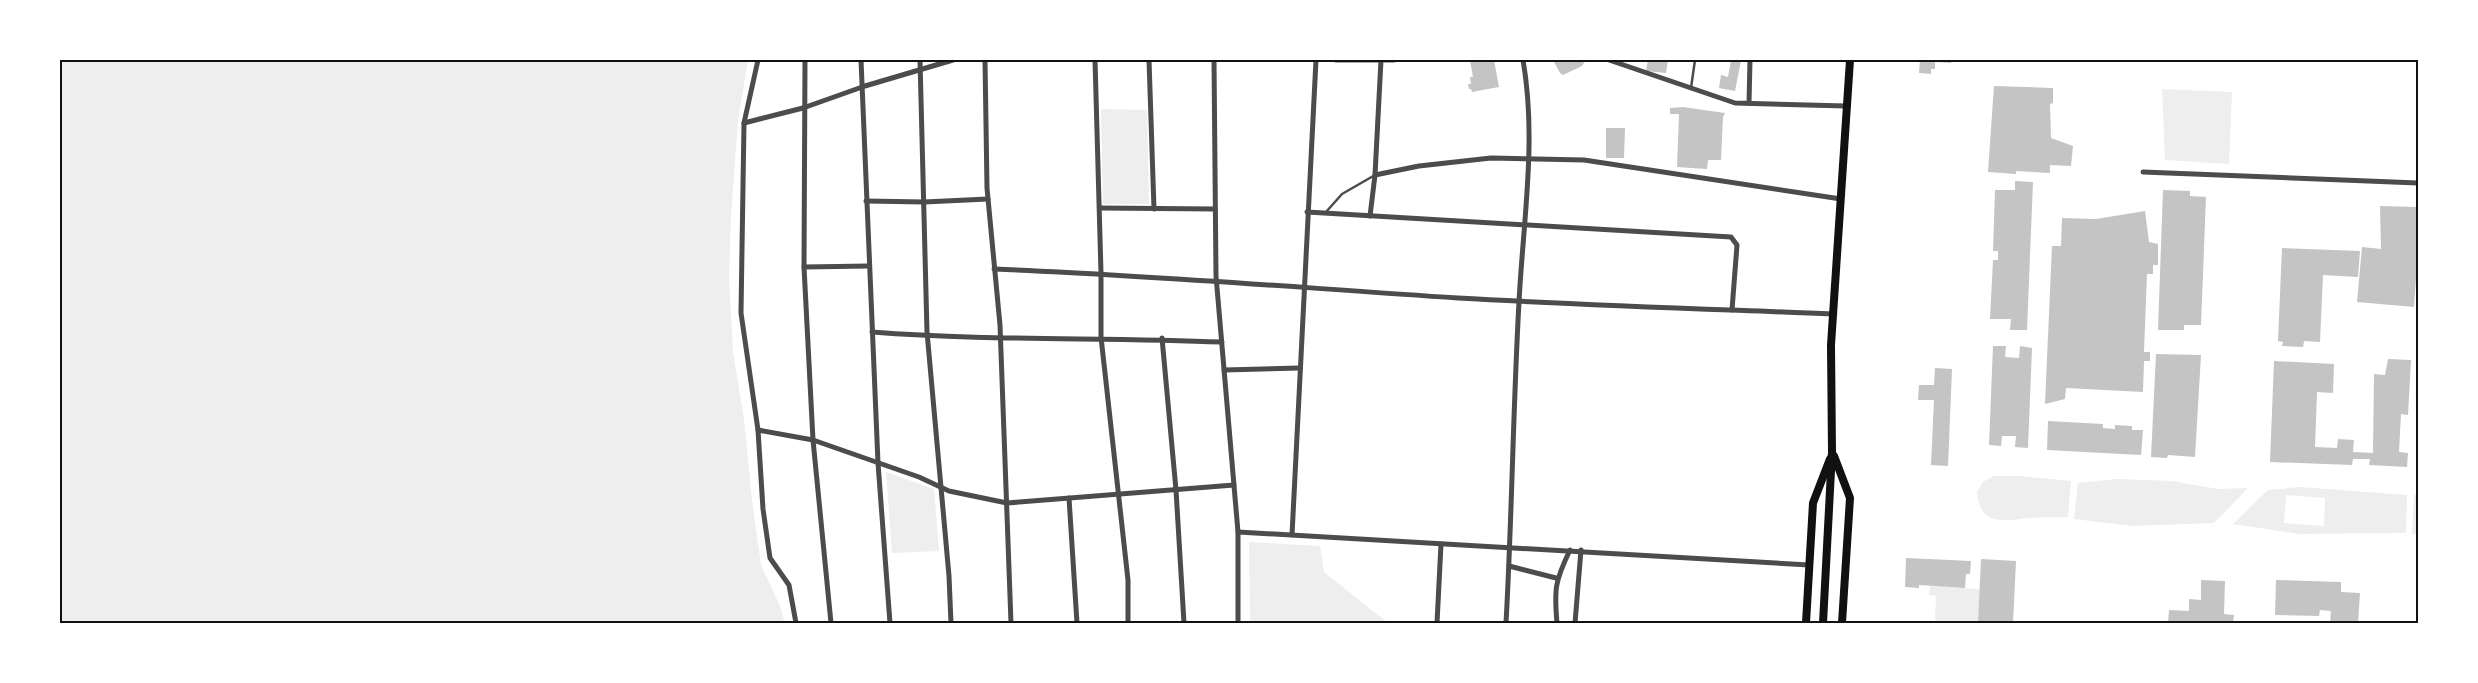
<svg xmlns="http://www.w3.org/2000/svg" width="2478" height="683" font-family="'Fira Sans Condensed',sans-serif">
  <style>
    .green { fill: #eee; fill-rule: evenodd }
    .building { fill: #c4c4c4 }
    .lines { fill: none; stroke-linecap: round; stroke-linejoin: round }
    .service { stroke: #4c4c4c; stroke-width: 2.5 }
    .minor { stroke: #4c4c4c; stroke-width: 5 }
    .secondary { stroke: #111; stroke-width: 8 }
    .neatline { fill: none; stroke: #111; stroke-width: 2 }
  </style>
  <rect width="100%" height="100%" fill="#fff"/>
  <g class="green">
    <path d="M60,60H748L738,120L731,216L729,278L733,352L744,419L752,500L761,565L780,606L785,623H60Z"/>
    <path d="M2162,89L2232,92L2229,164L2165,160Z"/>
    <path d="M1101,109L1147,110L1149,204H1103Z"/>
    <path d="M886,472L934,489L939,551L892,553Z"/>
    <path d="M1993,476H2019L2071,481L2068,517C2055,518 2042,517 2029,518C2002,521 1980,526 1977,492L1983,482Z"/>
    <path d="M2117,479L2172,481L2218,489L2248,488L2214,523L2132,526L2074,519L2078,483Z"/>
    <path d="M2300,487L2407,495L2406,533L2299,534L2233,524L2268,490ZM2286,495L2325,498L2324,526L2284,523Z"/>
    <path d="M2414,495H2418V534H2412Z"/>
    <path d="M1249,542L1320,546L1324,572L1388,623H1250Z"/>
    <path d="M1930,586L1980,589L1978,623H1935L1936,596L1929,595Z"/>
  </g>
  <g class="building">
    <path d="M1470,60H1494L1499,87L1472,92L1471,89H1469L1468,84H1471L1470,77H1473Z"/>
    <path d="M1553,60H1585V61L1582,66L1563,75L1560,73Z"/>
    <path d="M1648,60H1668L1666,73L1646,71Z"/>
    <path d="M1731,60L1741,61L1735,91L1719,88L1721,75L1728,77Z"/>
    <path d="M1920,60H1951V63L1935,62V69H1931V74L1919,73Z"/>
    <path d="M1994,86L2053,88V103L2050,104L2051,138L2073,146L2071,166L2050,165V173L2016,171V174L1988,172Z"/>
    <path d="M1683,107L1725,113L1723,117L1721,160H1708L1707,169L1677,167L1679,114H1670V108Z"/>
    <path d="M1606,128H1625L1624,158H1606Z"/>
    <path d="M2015,181L2033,182L2027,330H2010L2011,319H1990L1993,260H1998V251H1993L1995,190H2015Z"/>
    <path d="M2163,190L2190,191V196L2206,197L2201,325H2184V330H2158Z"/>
    <path d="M2380,206L2418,207V250L2414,307L2357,302L2362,247L2381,249Z"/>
    <path d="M2145,211L2149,242L2158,244V265H2153V274H2147L2144,352H2150V361H2144L2143,392L2066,388L2065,399L2045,404L2052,246H2061L2062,218L2096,219Z"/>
    <path d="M2282,248L2360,251L2358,277L2323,275L2320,342L2304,341L2303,347L2282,346L2283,342L2278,341Z"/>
    <path d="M1993,346H2006L2005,357L2019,358L2020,346L2032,348L2028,448L2015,447L2016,436H2002L2001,446L1989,445Z"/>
    <path d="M2156,354L2201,355L2195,457L2168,455L2167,458L2151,457Z"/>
    <path d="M2388,359L2411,360L2408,415L2401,414L2399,452L2408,453L2407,467L2369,465L2370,459H2353L2352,465L2270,462L2274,361L2334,364L2333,393L2317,392L2315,447L2337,448L2338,439L2354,440L2353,452L2373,453L2374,374L2385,375Z"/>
    <path d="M1935,368L1952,369L1948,466L1931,465L1934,400H1918L1919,385H1934Z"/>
    <path d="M2048,421L2103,424V428L2115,429V425L2132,426V430H2143L2141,455L2047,450Z"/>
    <path d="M1906,558L1971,561L1970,574H1966L1965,588L1919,585V588L1905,587Z"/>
    <path d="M1981,559L2016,561L2013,623H1978Z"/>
    <path d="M2201,580L2225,581L2224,614L2234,615L2233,623H2168L2169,610L2189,611V599L2201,600Z"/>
    <path d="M2276,580L2341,582V592L2360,593L2358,623H2330L2331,611L2320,610L2319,616L2275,615Z"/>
  </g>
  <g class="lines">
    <g class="service">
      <path d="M1691,88L1695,60"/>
      <path d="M1326,212L1342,194L1375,175"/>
    </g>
    <g class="minor">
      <path d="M758,60L744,123L741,313L758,430L763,509L770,558L789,585L796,623"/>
      <path d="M805,60L804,267L813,440L831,623"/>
      <path d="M861,60L878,463L890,623"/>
      <path d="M920,60L927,332L949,576L951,623"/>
      <path d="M985,60L987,188L1000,325L1011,623"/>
      <path d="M1095,60L1101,273V337L1128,580V623"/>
      <path d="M1149,60L1154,209"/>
      <path d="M1214,60L1216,276L1238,532V623"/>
      <path d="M1336,60H1394"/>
      <path d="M1609,60L1735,103L1846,106"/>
      <path d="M1749,103L1750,60"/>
      <path d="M744,123L803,108L865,86L953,60"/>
      <path d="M2143,172L2418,183"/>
      <path d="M1375,175L1419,166L1491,158L1584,160L1841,199"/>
      <path d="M866,201L924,202L988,199"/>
      <path d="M1100,208L1215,209"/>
      <path d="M1307,212L1731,237L1737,245L1732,310"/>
      <path d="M1370,216L1375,175L1381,60"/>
      <path d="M804,267L869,266"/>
      <path d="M994,269C1149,275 1303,288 1458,298C1582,305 1708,309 1833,314"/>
      <path d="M872,332C988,341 1105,337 1222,342"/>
      <path d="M1162,338L1176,490L1184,623"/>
      <path d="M1224,370L1299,368"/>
      <path d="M758,430L813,440L919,477L949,491L1007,503L1234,485"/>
      <path d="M1069,498L1077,623"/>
      <path d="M1238,532L1809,565"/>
      <path d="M1292,535L1316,60"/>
      <path d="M1509,566L1556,578"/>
      <path d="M1437,623L1441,544"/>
      <path d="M1506,623C1512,516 1513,409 1519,302C1523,222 1537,140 1523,60"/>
      <path d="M1557,623C1554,589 1555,581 1570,550"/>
      <path d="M1575,623L1581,550"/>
    </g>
    <g class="secondary">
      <path d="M1834,456L1850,498L1842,623"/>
      <path d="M1806,623L1813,503L1830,459"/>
      <path d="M1823,623L1832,452L1831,345L1850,60"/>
    </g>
  </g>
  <rect width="2478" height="683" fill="none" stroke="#ffffff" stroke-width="122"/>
  <rect x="61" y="61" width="2356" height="561" class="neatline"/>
</svg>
